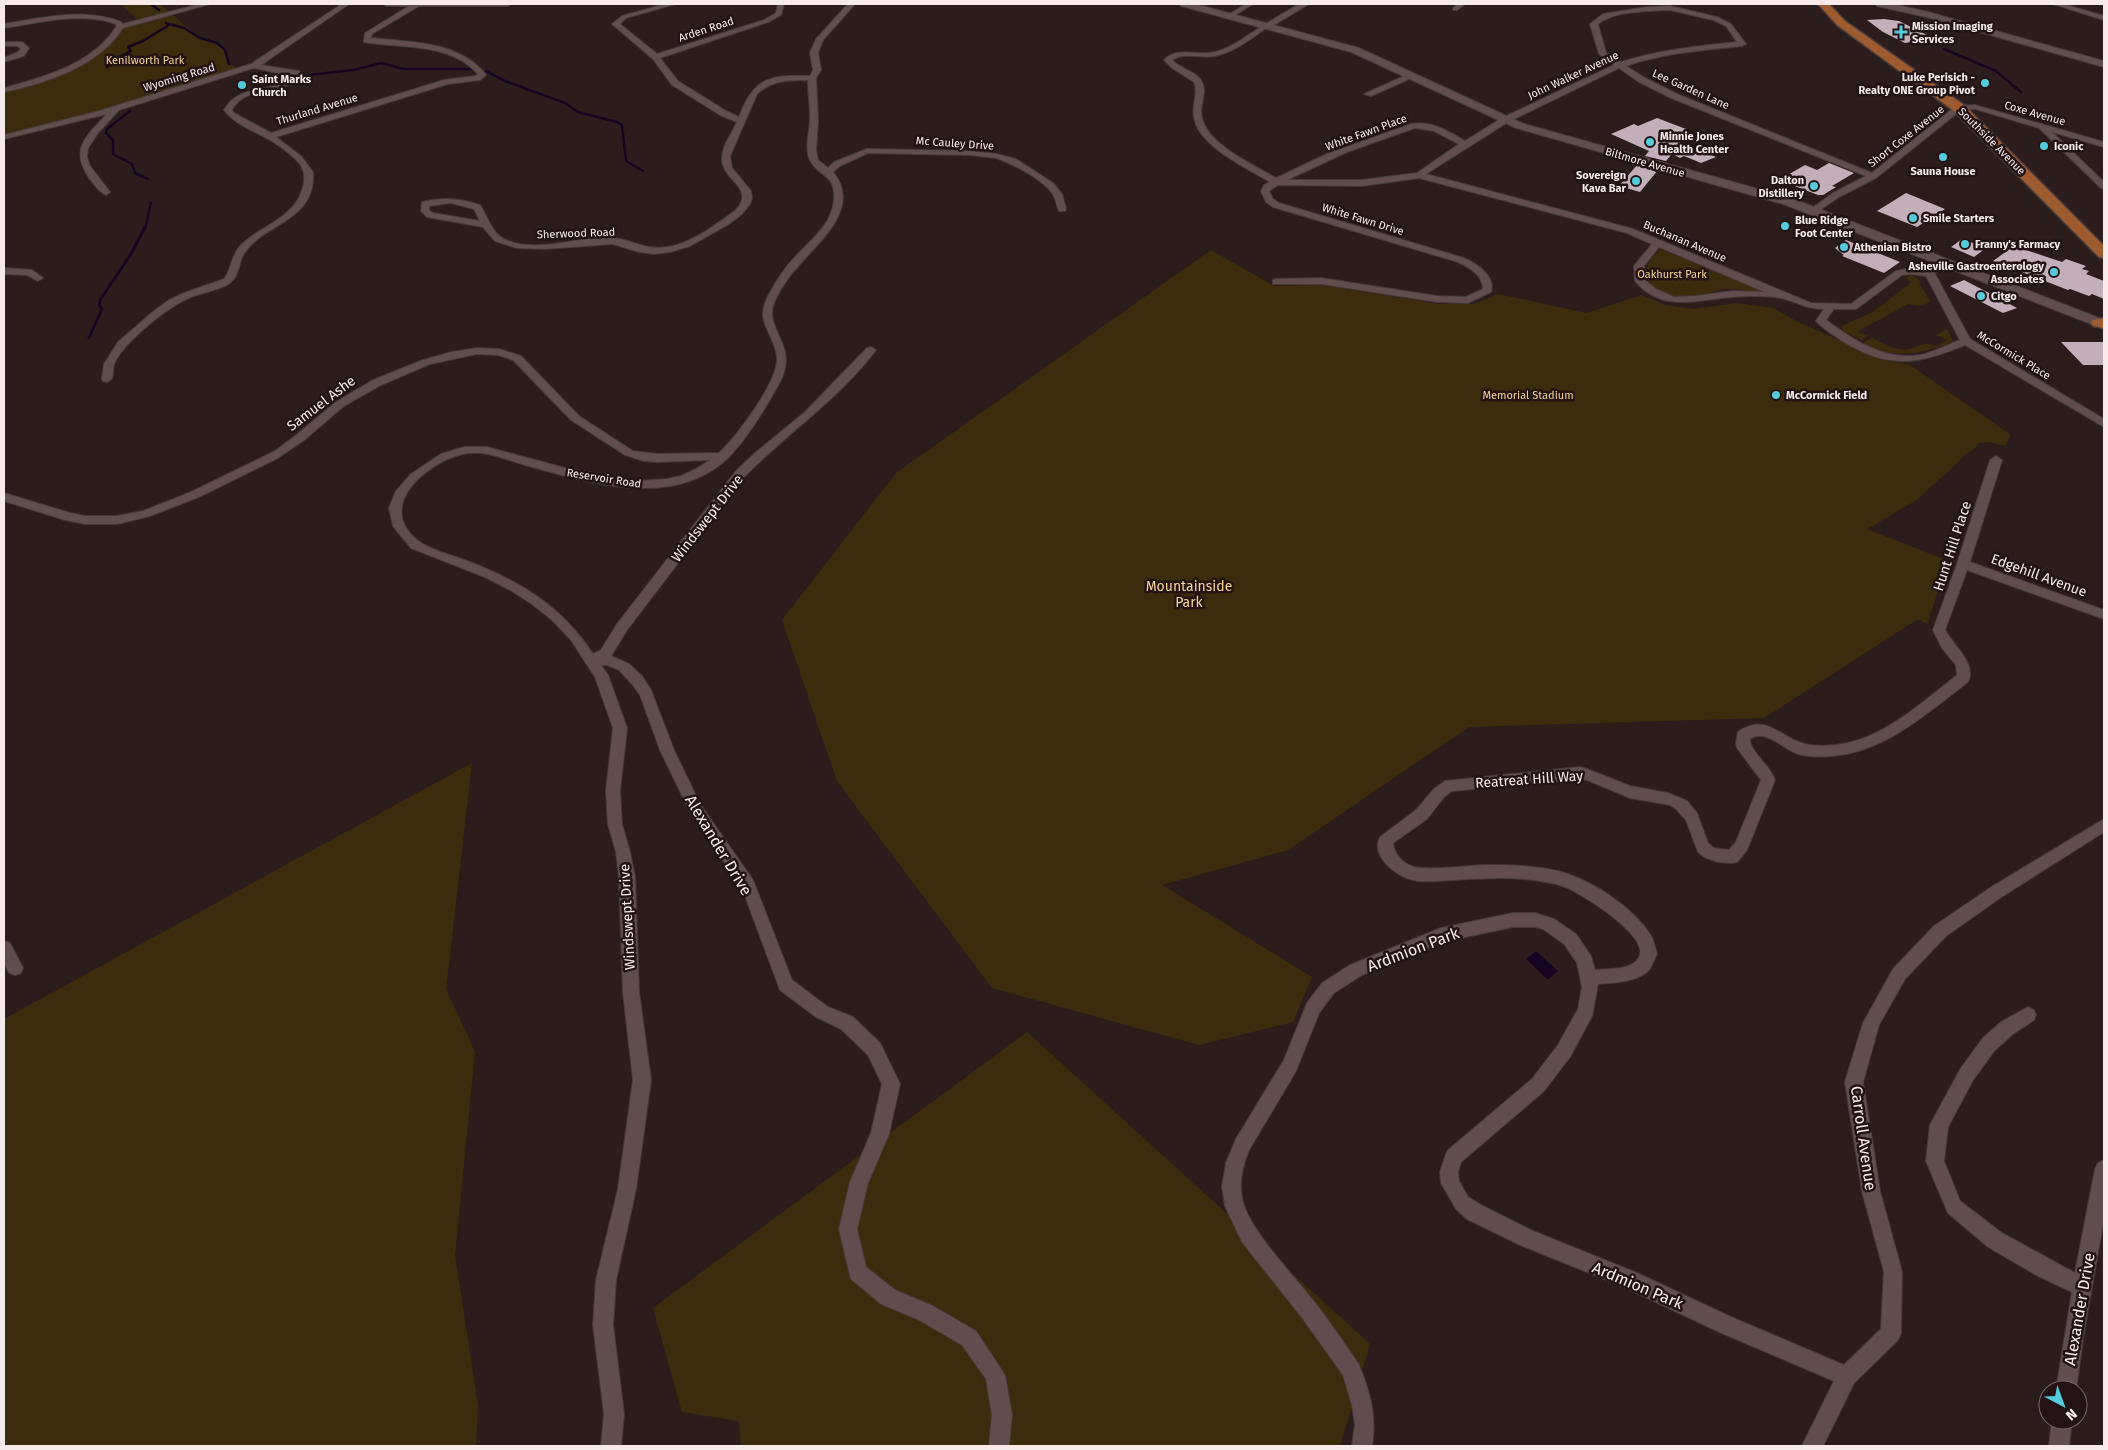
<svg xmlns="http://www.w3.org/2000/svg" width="2108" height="1450" font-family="'Fira Sans',sans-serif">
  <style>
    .green { fill: #3b2d0c }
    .water { fill: #160522 }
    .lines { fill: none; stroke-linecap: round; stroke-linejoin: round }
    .stream-far1 { stroke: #160522; stroke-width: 2.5 }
    .stream { stroke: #160522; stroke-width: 3 }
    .building { fill: #c2afba }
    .minor-casing { stroke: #463939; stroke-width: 2 }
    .tertiary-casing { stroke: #463939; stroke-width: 2 }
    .secondary-casing { stroke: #463939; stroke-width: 2 }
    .primary-casing { stroke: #463939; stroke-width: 3 }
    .minor { fill: #604e4e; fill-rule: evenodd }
    .tertiary { fill: #604e4e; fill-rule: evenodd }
    .secondary { fill: #604e4e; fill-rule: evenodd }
    .primary { fill: #9d5b2f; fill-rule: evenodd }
    .poi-dot { fill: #53cbda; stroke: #231314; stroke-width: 2 }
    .labels { text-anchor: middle; stroke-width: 5; stroke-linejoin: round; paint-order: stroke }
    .far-poi-label { font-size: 11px; font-weight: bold; fill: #f6eaea; stroke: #231314; text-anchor: start }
    .far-street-label { font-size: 11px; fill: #f6eaea; stroke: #231314 }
    .far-park-label { font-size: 11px; fill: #f3d492; stroke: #231314 }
    .street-label { font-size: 14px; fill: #f6eaea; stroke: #231314 }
    .park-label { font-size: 14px; fill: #f3d492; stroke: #231314 }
    .near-street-label { font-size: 16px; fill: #f6eaea; stroke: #231314 }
  </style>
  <rect width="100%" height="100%" fill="#2c1d1d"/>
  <g class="green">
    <path d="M121,4H160L197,36L222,47L229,64L240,70L39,129L4,137V90L52,75L98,51L120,27L139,21Z"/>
    <path d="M1660,249L1758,288L1761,291C1749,292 1738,289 1726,289C1717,289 1708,294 1700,296C1684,300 1655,296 1648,279C1643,267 1652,257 1660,249Z"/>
    <path d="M1211,250L1274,286L1320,285L1438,304H1474L1498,294L1586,313L1642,295L1665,305L1694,309L1737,303L1773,308L1798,322L1868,353L1889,361L1910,365L2011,435L2005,446L1990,442L1979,443L1974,449L1964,455L1953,467L1915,501L1867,529L1948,561L1927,624L1918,619L1764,718L1469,727L1288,850L1162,885L1312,977L1293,1022L1199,1045L992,988L837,781L782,620L896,473Z"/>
    <path d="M1911,275L1921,281L1919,283L1931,302L1919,306L1908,304L1857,332L1868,336L1862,340L1843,331L1842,327L1844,325L1873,312L1912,282L1905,278Z"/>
    <path d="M1945,330H1948L1953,342C1919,354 1896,360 1862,343L1872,338C1884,344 1896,352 1910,349C1924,345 1920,342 1937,346L1947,340L1936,335Z"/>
    <path d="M472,763L446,989L475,1052L455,1255L478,1406L476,1446H4V1019Z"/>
    <path d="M1027,1032L1370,1344L1340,1446H741L739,1421L682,1412L653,1308Z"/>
  </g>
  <path class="water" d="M1536,951L1558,971L1548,980L1526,959Z"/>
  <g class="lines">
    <g class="stream-far1">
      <path d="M151,4L159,10"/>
      <path d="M166,23L184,28L200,38L217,43L225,50L229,64"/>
      <path d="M1944,49L1996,71L2021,92"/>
      <path d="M107,67L117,58L131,51L128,47L143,41L169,25"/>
      <path d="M486,71L505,81L565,103L578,112L617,122L622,125L626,161L643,171"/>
      <path d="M253,75L269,79L289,78"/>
      <path d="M309,75L353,70L382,63L403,69H471"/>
      <path d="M130,111L107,129L106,133L113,140V154L132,164L135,173L148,179"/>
      <path d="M145,229L151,203"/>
    </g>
    <path class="stream" d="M89,338L102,309L99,305L100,300L131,254L145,227"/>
  </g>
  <g class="building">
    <path d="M1884,19L1899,21L1929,36L1926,37L1928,39L1905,43L1883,32L1867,20Z"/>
    <path d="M1657,118L1686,129L1683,130L1687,132L1680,135L1683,137L1676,140L1716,157L1701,163L1684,156L1680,158L1672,154L1666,161L1645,156L1649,151L1611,134L1634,124L1638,126Z"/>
    <path d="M1829,163L1854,173L1832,186L1836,187L1823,195H1818L1779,180L1805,165L1817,170Z"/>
    <path d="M1637,165L1658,170L1640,192L1619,186Z"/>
    <path d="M1906,193L1945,209L1917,227L1877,211Z"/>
    <path d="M1962,239L1986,248L1974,257L1951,247Z"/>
    <path d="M1846,240L1900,262L1884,273L1842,256L1844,255L1835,248Z"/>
    <path d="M2014,246L2062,262L2066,259L2086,266L2082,269L2089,271L2086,274L2104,281V299L2092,294L2089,296L2070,289L2068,290L1993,261Z"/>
    <path d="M1964,280L1989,293L2017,308L2003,313L1950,286Z"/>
    <path d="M2061,342H2104V365H2083Z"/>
  </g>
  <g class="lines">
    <g class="minor-casing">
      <g id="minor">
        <path d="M200,4H210L123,28C98,67 46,83 4,92V88C44,77 93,64 116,27V24C82,11 39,23 4,28V24C41,18 85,7 121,22L123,24Z"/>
        <path d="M342,4H349L261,65L299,71L304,77L303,79C282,93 244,86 232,110L234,113L271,133L444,80L475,76L478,74C450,42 402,49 364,42L365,33L409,6H386L383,4H511L508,6H419L372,34L371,38C410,42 460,41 486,75L480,80L448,84L276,137L301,156L313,172C316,221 266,222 245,252C238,261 240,276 230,283C222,289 202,293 191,297C169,306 123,342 114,364C113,368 113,374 112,379L107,382L103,381L102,379L104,364L118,342L155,310L169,300L184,293L224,279C232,269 231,255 241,245C260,226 293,219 302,190C310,166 296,159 278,145C261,133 237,127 224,110C239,83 273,93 295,77L254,68L119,110L98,133L88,148L87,157L90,166L110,192L106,195C99,192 94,184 89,178C69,148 87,136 107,114L4,139V135L99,111L251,64Z"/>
        <path d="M665,4H675L626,18L620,24L657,54L764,20L776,13L778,4H784L781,15L768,22L660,58L678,81L726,111L739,117C754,77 770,75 810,76L813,70L810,53L816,39L848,4H855L823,40L818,53L821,70L816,78L818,121L816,150L818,160L828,168L834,162L867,149L970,151L997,154L1016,159L1053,183L1062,194L1066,209L1065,211H1059C1056,205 1056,198 1052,193C1042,179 1013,164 996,158L970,155L868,153L840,166L833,172C867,213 804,252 785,283C779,292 772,303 772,313C772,321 776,329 779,336C789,356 788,370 776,389C763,412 746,440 727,459C673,508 594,484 532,467C509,461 486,449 463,454C427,462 375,506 417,540C429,550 455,556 470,562C523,583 561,606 593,654L601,650L617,624L735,472L754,454L805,412L867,348L871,347L876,350C839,399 786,434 743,478L627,630L611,656L629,664L642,676L651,690L674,750L700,804L753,880L792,980L828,1007L853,1017L880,1043L900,1084L889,1134L868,1183L857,1229L866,1267L895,1290L933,1306L976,1331L1005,1375L1012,1415L1009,1446H989L992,1415L986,1379L962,1345L919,1320L881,1304L851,1279L849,1272L839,1229L850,1182L871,1133L882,1084L868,1055L841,1029L816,1017L780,990L742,888L690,812L660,750L640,695L632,684L619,670L607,665H601L608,675L627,728L620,791L622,824L630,852L635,877L639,992L651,1080L636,1189L616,1280L613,1325L624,1414L621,1446H601L604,1414L593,1325L596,1280L618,1189L633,1080L623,992L619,877L616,852L608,824L606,791L613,728L595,677L571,640L552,620L532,604L510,590L487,578L411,548L393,526L389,508L396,491L411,474L441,454L464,447H487L565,468L637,481L667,479L681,476L696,469L710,460L658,462L644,461L625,455L571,420L513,360L498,355L477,354L430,364L381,385L344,406L303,441L276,459L199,497L150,516L117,524H85L65,520L4,501V493L70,513L85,516H117L143,511L191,492L275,451L295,436L336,402L373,380L423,360L452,352L477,348L499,349L521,356L579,416L633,451L658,454L719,453C737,436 779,381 777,357C774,331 754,324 768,296C776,281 785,267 797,255C812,239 832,224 834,200C836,173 818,177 810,160C804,148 810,131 810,118C810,106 808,93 808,80C789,80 772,80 757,94L730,156L732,168L751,191L752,198L750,204L742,214L729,224L690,246L670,252L654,254L639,252L613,244L544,249L517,248L495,241L483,227L427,217L421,211L422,202C443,197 460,198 480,205C488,217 491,232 504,239C537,255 579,235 614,238C637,241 646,252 673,246C696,240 717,224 736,210C756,187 722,181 722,159C722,145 732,134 737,122L720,115L672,85L653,59L612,24L622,16ZM451,203L474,209L480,221L433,213L429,210V206Z"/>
        <path d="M1246,4H1253L1232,17H1228V15Z"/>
        <path d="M1458,4H1465L1457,10H1453V8Z"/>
        <path d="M2053,4H2063L2104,16V20Z"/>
        <path d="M1670,6L1717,17L1731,24L1746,44L1742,46C1702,50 1664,53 1626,66L1645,78L1677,94L1872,173L1956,106L1975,105L2104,142V147L2052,132L2104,182V189L2101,188L2039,128L1975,109L1961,110L1876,178L1839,197L1814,214L1811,213V209L1833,193L1866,176L1671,98L1639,82L1619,68L1508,122L1426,174L1633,229L1811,303L1851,304L1896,271L1911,268L1928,271L1939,258H1945L1947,260L1935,274L1970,339L2104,419V427L1965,345C1918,364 1890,370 1844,342C1835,336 1823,329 1816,321L1824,309C1804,309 1797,301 1780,298C1762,295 1740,296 1722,298C1689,302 1660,310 1635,281L1634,266L1652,244L1627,233L1419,178L1362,186L1278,185L1269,191L1273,199L1279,203L1464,258C1477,264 1496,276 1491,292L1468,303L1437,302L1321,284H1273V280L1276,279L1321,278L1437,296L1466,297L1483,289C1482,274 1470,268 1458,262L1273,207L1266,202L1261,191L1264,185L1270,182C1247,168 1198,146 1194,117C1191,105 1199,95 1194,82L1172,68L1164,60C1177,47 1193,55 1209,53C1229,51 1247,35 1264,25H1268V27C1253,37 1237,50 1219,55C1204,60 1185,51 1172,60C1180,69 1194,70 1201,80C1209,93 1198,105 1202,118C1208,145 1254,165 1276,178L1327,154L1411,124C1431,120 1448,131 1465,141L1502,118L1614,65L1599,54L1590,24L1603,14L1647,7ZM1670,10L1713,20L1726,26L1737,42C1697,46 1659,50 1621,62L1606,53L1598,24C1613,11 1649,11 1670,10ZM1415,128L1434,131L1459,144L1417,173L1362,180H1287L1347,152ZM1659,247L1765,292L1733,291L1695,296L1674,297L1656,289L1645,280L1644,266ZM1911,274L1926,276L1960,340C1947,345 1934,352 1920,355C1885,361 1853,340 1826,320L1834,309H1856L1902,275Z"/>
        <path d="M4,42H22L29,48L24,56L4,62V58L18,52L21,49L17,46H4Z"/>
        <path d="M1409,74L1416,76L1371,96L1364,94Z"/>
        <path d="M4,268L32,270L43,278L38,281L27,275L4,274Z"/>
        <path d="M1996,456L2002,460L1970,562L2104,610V619L1967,570L1945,630C1954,646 1977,664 1968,682C1927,713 1885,752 1832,756C1821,757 1809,757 1798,754C1783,749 1765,728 1750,739C1749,751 1770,765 1775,780L1747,850L1737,862L1732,863L1718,862L1704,857L1698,852L1686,820L1676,809L1670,805L1630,798L1587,780L1580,779L1452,791L1444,797L1427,819L1393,843C1394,854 1403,864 1414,867C1430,871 1472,865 1490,865C1514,865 1539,866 1562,872C1594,882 1633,907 1651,936C1654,941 1655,948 1657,954C1654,959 1652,967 1648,971C1636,982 1613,983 1598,984L1592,1016L1570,1057L1544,1091L1461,1162L1458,1172L1459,1181L1468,1197L1481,1205L1533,1231L1637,1273L1731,1317L1844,1365L1881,1329L1884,1272L1862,1191L1845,1082L1863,1023L1893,969L1934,926L1993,886L2104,819V832L2003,896L1946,936L1905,979L1879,1025L1863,1082L1880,1191L1902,1272L1901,1333L1898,1340L1854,1383L1823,1446H1802L1834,1381L1717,1331L1624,1287L1520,1245L1467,1219L1456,1209L1441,1183L1440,1172L1447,1151L1532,1079L1558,1045L1578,1009L1582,987L1577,963L1564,944L1543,929L1535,927H1513L1442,942L1362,975L1334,993L1319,1013L1296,1071L1249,1150C1242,1167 1238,1185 1243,1202C1250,1231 1297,1279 1316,1304C1331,1323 1344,1343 1358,1363C1370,1391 1377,1416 1372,1446H1352L1355,1425L1352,1405L1343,1375L1303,1319L1242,1242L1225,1206L1222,1187L1226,1163L1236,1139L1284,1060L1307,1003L1322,983L1350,965L1441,928L1513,913H1535L1554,919L1576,934L1591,956L1595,970C1606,969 1631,970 1638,959C1654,938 1584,896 1568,888C1561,885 1553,883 1546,882C1516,876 1485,878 1455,880C1442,880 1425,883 1413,880C1396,876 1370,856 1380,837L1416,810L1434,789L1445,781L1580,767L1587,769L1630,786L1668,793L1687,801L1697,813L1708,843L1714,848L1729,850L1736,842L1761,780L1737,748L1736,743L1738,732C1767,712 1779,738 1805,744C1818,747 1834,746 1847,743C1885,736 1927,699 1957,675L1956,665L1942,648L1933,630L1957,564L1990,460Z"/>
        <path d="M4,941L10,943L23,968L21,973L15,975L9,973L4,963Z"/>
        <path d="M2028,1007L2034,1010L2036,1015L2034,1020L2013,1034L1995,1050L1973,1080L1948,1127L1944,1161L1960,1201L2002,1233L2075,1273L2095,1169L2098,1163L2104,1160V1218L2083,1338L2076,1390H2056L2072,1292L2038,1276L1988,1247L1948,1213L1926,1161L1930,1125L1961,1068L1983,1038L2001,1022Z"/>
        <path d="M2052,1420H2072L2069,1446H2049Z"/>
      </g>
    </g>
    <g class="tertiary-casing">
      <path id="tertiary" d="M1299,4H1309L1269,28L1266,29L1262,26Z"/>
    </g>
    <g class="secondary-casing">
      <g id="secondary">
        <path d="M1180,4H1195L1359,48L1524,124L1791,198L2104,320V329L1783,204L1516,128L1351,52L1181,6Z"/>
        <path d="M1876,4H1893L1928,12L2104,61V67L1926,17L1877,6Z"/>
      </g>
    </g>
    <g class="primary-casing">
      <g id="primary">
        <path d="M1818,4H1829L1845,21L1964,105L2104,246V258L2099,257L1954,111L1837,25Z"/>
        <path d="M2104,318V328L2093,326L2091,323L2093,320Z"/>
      </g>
    </g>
    <use href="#minor" class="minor"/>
    <use href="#tertiary" class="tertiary"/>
    <use href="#secondary" class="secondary"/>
    <use href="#primary" class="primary"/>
  </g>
  <g class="poi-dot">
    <path d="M1898.5 24.5h5v5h5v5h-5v5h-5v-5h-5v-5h5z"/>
    <circle cx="1985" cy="83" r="5"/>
    <circle cx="242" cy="85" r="5"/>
    <circle cx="1650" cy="142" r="5"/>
    <circle cx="2044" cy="146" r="5"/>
    <circle cx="1943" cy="157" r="5"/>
    <circle cx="1636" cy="181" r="5"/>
    <circle cx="1814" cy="186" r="5"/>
    <circle cx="1913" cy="218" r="5"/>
    <circle cx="1785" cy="226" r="5"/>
    <circle cx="1965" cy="244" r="5"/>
    <circle cx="1844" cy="247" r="5"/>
    <circle cx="2054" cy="272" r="5"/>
    <circle cx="1981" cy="296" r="5"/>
    <circle cx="1776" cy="395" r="5"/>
  </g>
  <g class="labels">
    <g class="far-poi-label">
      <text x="1912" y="30">Mission Imaging<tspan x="1912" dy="13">Services</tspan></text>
      <text x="1975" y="81" text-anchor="end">Luke Perisich -<tspan x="1975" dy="13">Realty ONE Group Pivot</tspan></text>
      <text x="252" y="83">Saint Marks<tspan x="252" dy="13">Church</tspan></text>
      <text x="1660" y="140">Minnie Jones<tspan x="1660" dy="13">Health Center</tspan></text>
      <text x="2054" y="150">Iconic</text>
      <text x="1943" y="175" text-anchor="middle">Sauna House</text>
      <text x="1626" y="179" text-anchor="end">Sovereign<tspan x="1626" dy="13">Kava Bar</tspan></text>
      <text x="1804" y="184" text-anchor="end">Dalton<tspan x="1804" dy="13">Distillery</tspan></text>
      <text x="1923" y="222">Smile Starters</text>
      <text x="1795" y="224">Blue Ridge<tspan x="1795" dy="13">Foot Center</tspan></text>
      <text x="1975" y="248">Franny's Farmacy</text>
      <text x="1854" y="251">Athenian Bistro</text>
      <text x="2044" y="270" text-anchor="end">Asheville Gastroenterology<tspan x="2044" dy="13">Associates</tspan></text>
      <text x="1991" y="300">Citgo</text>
      <text x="1786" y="399">McCormick Field</text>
    </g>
    <g class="far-street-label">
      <text transform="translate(706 29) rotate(-18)" y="4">Arden Road</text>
      <text transform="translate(1573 75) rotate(-25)" y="4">John Walker Avenue</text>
      <text transform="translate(179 77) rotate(-17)" y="4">Wyoming Road</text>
      <text transform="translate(1691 89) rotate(24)" y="4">Lee Garden Lane</text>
      <text transform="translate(317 109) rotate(-17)" y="4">Thurland Avenue</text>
      <text transform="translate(2035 113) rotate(16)" y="4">Coxe Avenue</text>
      <text transform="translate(1366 132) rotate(-20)" y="4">White Fawn Place</text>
      <text transform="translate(1906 136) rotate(-38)" y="4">Short Coxe Avenue</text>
      <text transform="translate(1992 141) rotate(45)" y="4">Southside Avenue</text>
      <text transform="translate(955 143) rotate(4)" y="4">Mc Cauley Drive</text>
      <text transform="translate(1645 162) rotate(16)" y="4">Biltmore Avenue</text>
      <text transform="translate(1363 219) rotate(17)" y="4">White Fawn Drive</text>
      <text transform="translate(576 233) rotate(-2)" y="4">Sherwood Road</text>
      <text transform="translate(1685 241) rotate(23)" y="4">Buchanan Avenue</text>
      <text transform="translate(2014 355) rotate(31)" y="4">McCormick Place</text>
      <text transform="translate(604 478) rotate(9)" y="4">Reservoir Road</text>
    </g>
    <g class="far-park-label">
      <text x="145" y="64">Kenilworth Park</text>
      <text x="1672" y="278">Oakhurst Park</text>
      <text x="1528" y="399">Memorial Stadium</text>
    </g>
    <g class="street-label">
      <text transform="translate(321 403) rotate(-37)" y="5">Samuel Ashe</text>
      <text transform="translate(707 518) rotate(-52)" y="5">Windswept Drive</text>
      <text transform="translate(1952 546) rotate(-72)" y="5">Hunt Hill Place</text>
      <text transform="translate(2039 575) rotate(20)" y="5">Edgehill Avenue</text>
      <text transform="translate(1529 779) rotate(-4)" y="5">Reatreat Hill Way</text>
      <text transform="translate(627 917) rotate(-93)" y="5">Windswept Drive</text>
    </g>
    <g class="park-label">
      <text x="1189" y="591">Mountainside<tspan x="1189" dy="16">Park</tspan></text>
    </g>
    <g class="near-street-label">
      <text transform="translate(719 845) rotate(59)" y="6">Alexander Drive</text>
      <text transform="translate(1413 949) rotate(-21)" y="6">Ardmion Park</text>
      <text transform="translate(1864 1138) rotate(82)" y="6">Carroll Avenue</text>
      <text transform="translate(1638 1285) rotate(23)" y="6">Ardmion Park</text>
      <text transform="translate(2079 1309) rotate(-80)" y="6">Alexander Drive</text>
    </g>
  </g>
  <rect width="2108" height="1450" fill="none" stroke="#f6eaea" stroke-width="10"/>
  <g transform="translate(2063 1405) rotate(139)"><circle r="24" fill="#231314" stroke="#77696a"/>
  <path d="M0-4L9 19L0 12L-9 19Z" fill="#53cbda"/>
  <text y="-8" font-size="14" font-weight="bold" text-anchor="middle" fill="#f6eaea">N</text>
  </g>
</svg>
